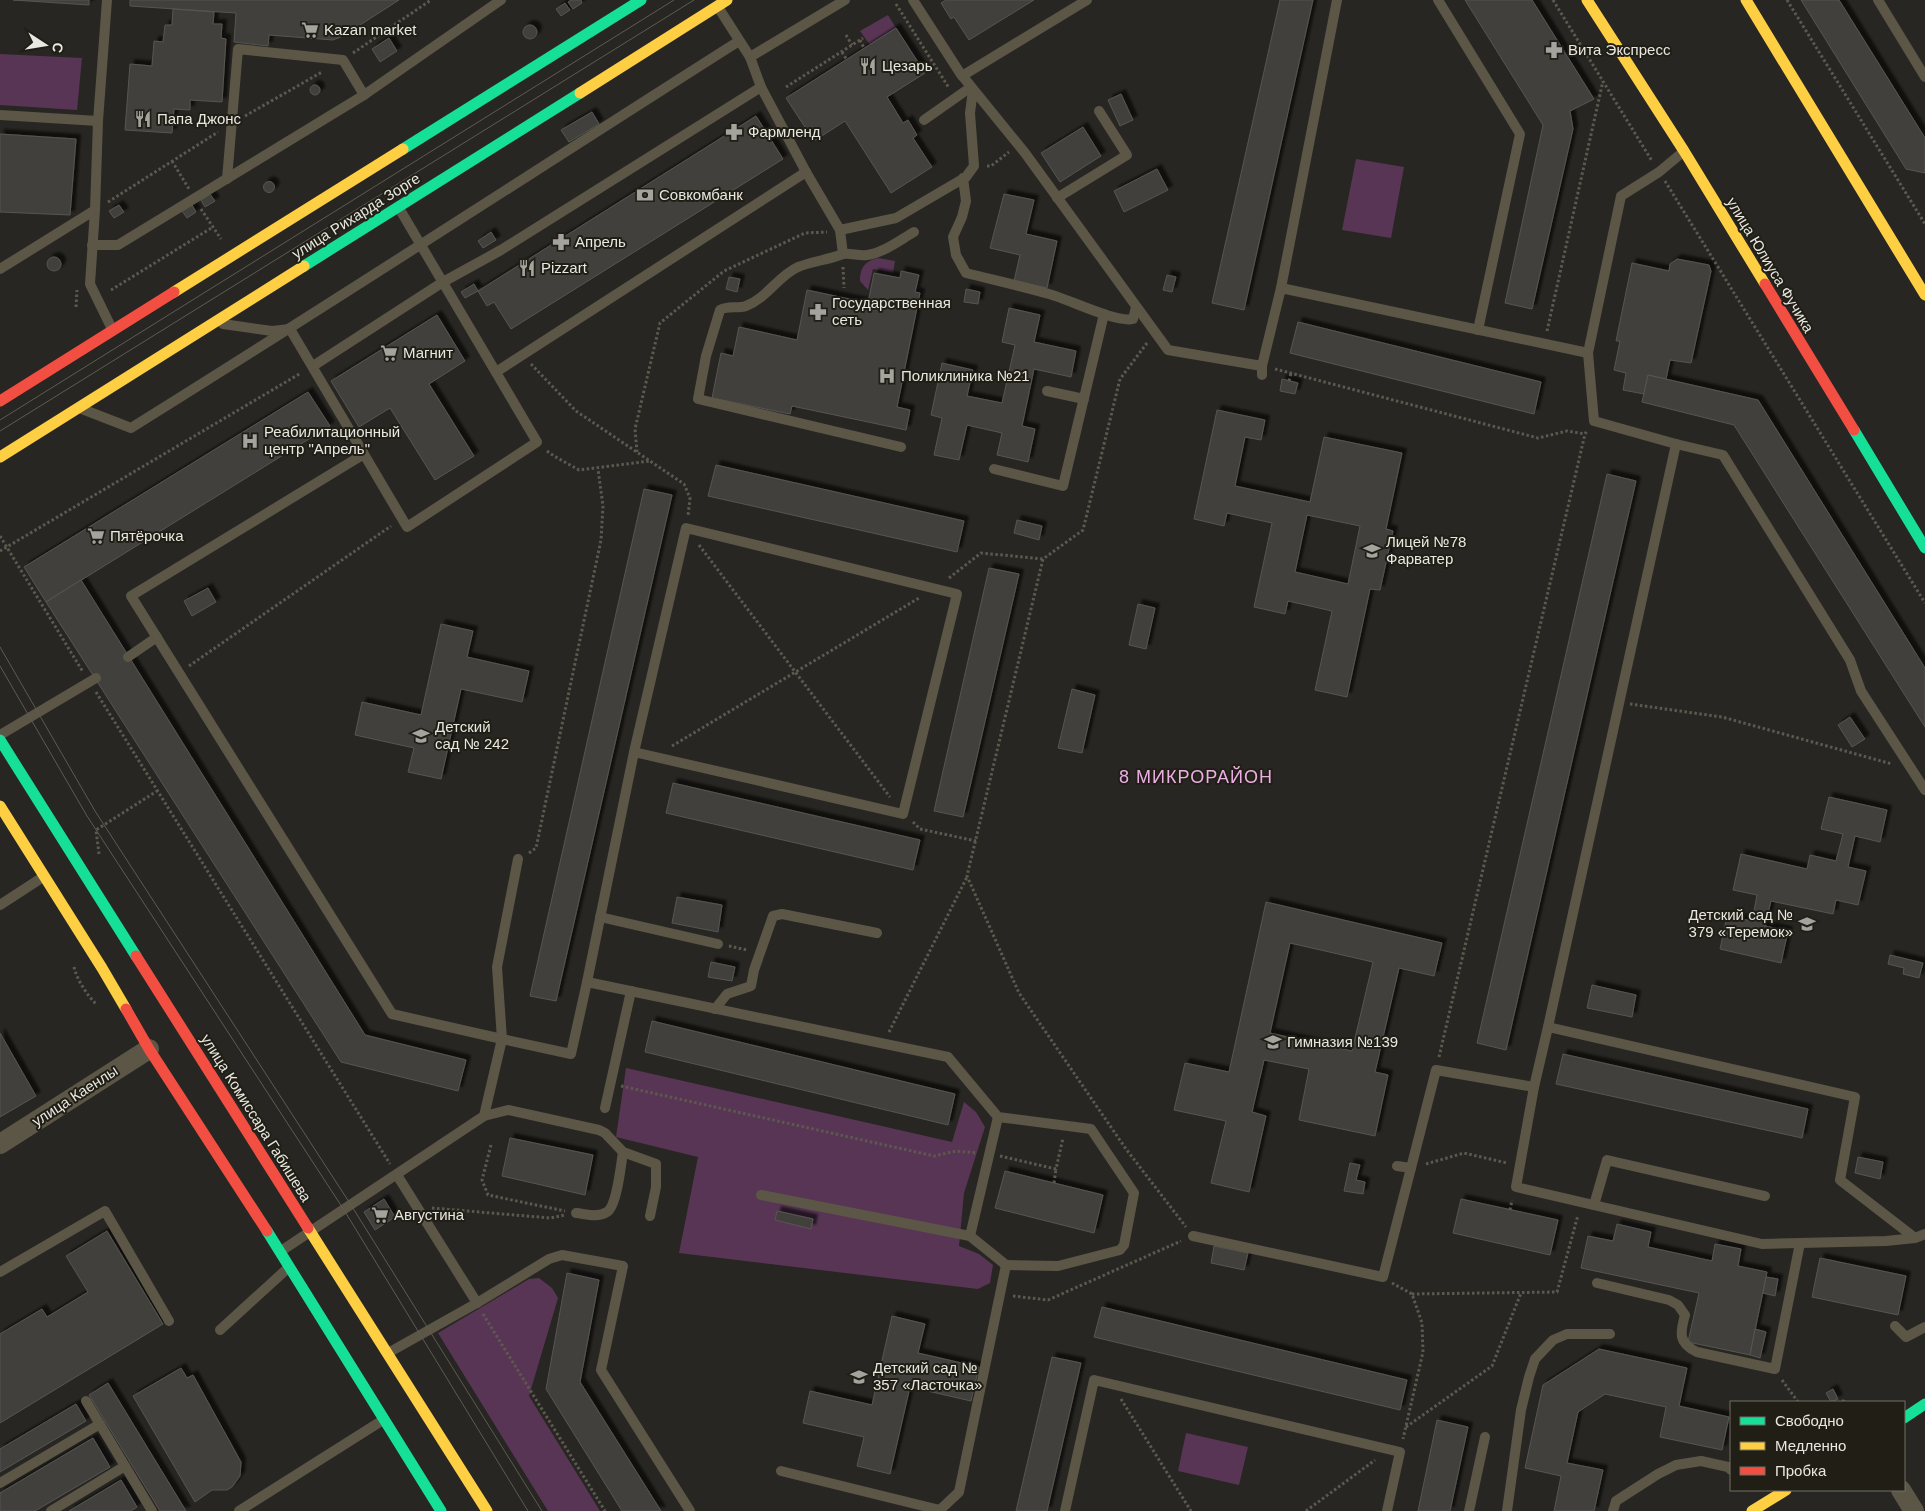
<svg xmlns="http://www.w3.org/2000/svg" width="1925" height="1511" font-family="Helvetica,sans-serif">
  <style>
    .green { fill: #593555 }
    .building { fill: #42413d; stroke: #565551; fill-rule: evenodd; filter: url(#shadow) }
    .lines { fill: none; stroke-linecap: round; stroke-linejoin: round }
    .path { stroke: #5d594f; stroke-width: 3; stroke-dasharray: 2.5 2.5; stroke-linecap: butt }
    .lane { stroke: #5c5647; stroke-width: 10 }
    .street { stroke: #5c5647; stroke-width: 20 }
    .fast { stroke: #16e098; stroke-width: 11 }
    .slow { stroke: #ffcf43; stroke-width: 11 }
    .jam { stroke: #f24e42; stroke-width: 11 }
    .tram { stroke: #5e5c51; stroke-width: 1 }
    .labels { text-anchor: middle; stroke-width: 4; stroke-linejoin: round; paint-order: stroke }
    .poi-label { font-size: 15px; fill: #e8e7e1; stroke: #201e15; text-anchor: start }
    .street-label { font-size: 15px; fill: #e8e7e1; stroke: #201e15 }
    .quarter-label { font-size: 18px; letter-spacing: 1px; fill: #ecafe5; stroke: #201e15 }
  </style>
  <defs>
    <filter id="shadow"><feDropShadow dx="4.5" dy="-4.5" stdDeviation="1" flood-color="#0009"/></filter>
  </defs>
  <rect width="100%" height="100%" fill="#272622"/>
  <g class="green">
    <path d="M888,15L896,28L870,45L860,31Z"/>
    <path d="M0,54L82,58L77,110L0,105Z"/>
    <path d="M1356,159L1404,167L1391,238L1342,230Z"/>
    <path d="M878,258L895,261L893,273L873,269L868,290L860,281C860,267 865,261 878,258Z"/>
    <path d="M626,1068L952,1142L964,1102L976,1112L985,1127L964,1193L959,1246L979,1254L993,1265L990,1283L978,1289L679,1253L698,1157L616,1137Z"/>
    <path d="M539,1278L552,1288L558,1298L529,1396L600,1511H548L438,1333L529,1279Z"/>
    <path d="M1186,1433L1248,1447L1239,1485L1178,1471Z"/>
  </g>
  <g class="building">
    <path d="M13,0H89V5Z"/>
    <path d="M130,0H399L343,36L333,40L269,35L268,46L234,42L236,13L130,6Z"/>
    <path d="M571,0H581L582,3L573,9L568,2Z"/>
    <path d="M946,0H1034L969,40L954,17L951,19L941,3Z"/>
    <path d="M1280,0H1313L1244,310L1212,303Z"/>
    <path d="M1465,0H1532L1594,99L1570,111L1573,129L1532,309L1505,303L1543,125Z"/>
    <path d="M1801,0H1839L1925,138V173L1906,169Z"/>
    <path d="M565,3L570,10L561,16L556,9Z"/>
    <path d="M173,9L214,12L213,24H222L221,38L226,39L222,102L190,100V110L174,109L172,133L125,130L130,64L152,66L154,41L163,42L165,25H172Z"/>
    <circle cx="530" cy="32" r="7"/>
    <path d="M896,28L925,73L887,97L903,123L908,120L917,135L913,138L932,167L891,193L845,121L814,141L786,98Z"/>
    <path d="M389,38L397,51L380,62L372,49Z"/>
    <circle cx="315" cy="90" r="5"/>
    <path d="M1121,94L1133,120L1120,126L1108,100Z"/>
    <path d="M592,112L599,124L569,142L561,130Z"/>
    <path d="M756,116L783,159L511,329L494,302L487,306L478,291Z"/>
    <path d="M1083,127L1101,156L1060,182L1041,153Z"/>
    <path d="M0,134L76,139L70,215L0,212Z"/>
    <path d="M1157,169L1168,190L1124,212L1114,191Z"/>
    <circle cx="269" cy="187" r="5.5"/>
    <path d="M210,194L215,201L205,207L201,200Z"/>
    <path d="M1004,194L1034,200L1026,234L1057,241L1047,288L1014,281L1020,255L990,248Z"/>
    <path d="M119,205L124,212L114,218L109,211Z"/>
    <path d="M192,205L196,212L187,218L182,211Z"/>
    <path d="M491,232L496,240L483,248L478,241Z"/>
    <circle cx="54" cy="264" r="7"/>
    <path d="M1677,259L1709,265L1711,271L1691,363L1670,360L1666,379L1648,375L1644,394L1623,390L1626,373L1614,370L1620,341H1616L1632,263L1669,271L1670,264Z"/>
    <path d="M901,271L919,275L915,292L920,293L897,407L910,410L906,430L792,406L790,414L712,398L721,353L733,356L739,327L797,340L807,290L868,303L874,273L900,278Z"/>
    <path d="M1167,275L1176,277L1172,292L1163,290Z"/>
    <path d="M729,277L740,279L737,292L726,289Z"/>
    <path d="M474,284L478,291L465,298L461,292Z"/>
    <path d="M966,289L980,292L978,304L964,302Z"/>
    <path d="M1009,308L1040,315L1034,342L1076,351L1071,377L1034,369L1022,426L1035,429L1028,462L997,455L1002,433L967,425L959,460L934,455L942,418L931,415L942,363L973,370L967,396L1002,403L1015,345L1002,342Z"/>
    <path d="M437,315L465,361L429,384L474,456L435,480L390,408L359,427L331,381Z"/>
    <path d="M1298,322L1541,382L1534,414L1290,353Z"/>
    <path d="M1648,375L1758,400L1925,668V727L1734,425L1642,402Z"/>
    <path d="M1282,379L1298,383L1295,394L1280,391Z"/>
    <path d="M308,392L330,426L46,602L24,567Z"/>
    <path d="M1217,410L1265,420L1261,440L1245,437L1235,486L1310,502L1324,437L1402,453L1386,529L1393,531L1380,590L1370,589L1347,697L1315,690L1332,611L1288,601L1285,614L1254,607L1272,523L1227,513L1224,526L1194,519ZM1307,515L1360,526L1348,584L1295,572Z"/>
    <path d="M716,465L964,521L957,552L708,496Z"/>
    <path d="M1607,474L1636,481L1506,1050L1477,1043Z"/>
    <path d="M644,489L672,495L556,1001L530,996Z"/>
    <path d="M1017,520L1042,526L1039,540L1014,533Z"/>
    <path d="M989,568L1019,574L963,817L934,811Z"/>
    <path d="M81,580L365,1035L466,1060L458,1091L341,1062L46,602Z"/>
    <path d="M208,588L216,602L192,616L184,601Z"/>
    <path d="M1138,604L1155,608L1146,649L1129,645Z"/>
    <path d="M441,624L473,631L467,657L529,671L522,702L461,689L441,779L408,772L414,748L355,735L362,702L421,715Z"/>
    <path d="M1072,689L1095,695L1082,753L1058,748Z"/>
    <path d="M1850,717L1865,739L1852,747L1838,725Z"/>
    <path d="M673,783L920,840L913,870L666,813Z"/>
    <path d="M1829,797L1887,810L1880,842L1855,836L1848,867L1866,871L1858,905L1836,900L1833,914L1771,901L1765,926L1788,931L1781,963L1720,949L1727,916L1752,921L1757,895L1733,890L1741,854L1807,869L1810,855L1836,861L1843,834L1821,829Z"/>
    <path d="M677,897L722,905L718,932L672,923Z"/>
    <path d="M1266,902L1442,943L1434,976L1399,968L1375,1072L1388,1075L1375,1136L1299,1120L1309,1069L1264,1060L1252,1112L1266,1116L1249,1192L1211,1183L1226,1121L1174,1110L1185,1063L1229,1072ZM1290,943L1373,962L1352,1051L1270,1033Z"/>
    <path d="M1890,955L1923,963L1919,978L1903,974L1904,968L1888,964Z"/>
    <path d="M711,962L735,967L732,981L708,977Z"/>
    <path d="M1592,985L1636,995L1632,1017L1587,1008Z"/>
    <path d="M652,1021L955,1094L948,1125L645,1052Z"/>
    <path d="M0,1033L36,1096L0,1117Z"/>
    <path d="M1563,1054L1808,1109L1802,1138L1556,1084Z"/>
    <path d="M510,1138L593,1155L585,1195L502,1176Z"/>
    <path d="M1858,1157L1883,1162L1880,1179L1855,1173Z"/>
    <path d="M1350,1163L1360,1165L1356,1180L1365,1182L1363,1194L1344,1191Z"/>
    <path d="M1005,1171L1103,1195L1094,1233L995,1208Z"/>
    <path d="M384,1199L395,1217L375,1230L364,1212Z"/>
    <path d="M1461,1199L1558,1220L1550,1255L1453,1233Z"/>
    <path d="M777,1211L813,1219L811,1229L775,1220Z"/>
    <path d="M1617,1224L1651,1232L1648,1247L1712,1261L1715,1244L1741,1249L1738,1266L1767,1272L1750,1355L1688,1342L1699,1293L1581,1268L1588,1236L1613,1241Z"/>
    <path d="M107,1231L163,1324L0,1423V1334L42,1309L47,1317L88,1292L66,1256Z"/>
    <path d="M1214,1246L1248,1253L1244,1270L1211,1263Z"/>
    <path d="M1820,1258L1906,1276L1898,1315L1812,1297Z"/>
    <path d="M567,1273L599,1280L580,1382L661,1511H622L546,1389Z"/>
    <path d="M1766,1277L1778,1279L1775,1296L1763,1293Z"/>
    <path d="M1102,1307L1407,1380L1400,1410L1094,1337Z"/>
    <path d="M892,1316L925,1324L918,1353L979,1367L971,1401L910,1387L890,1474L857,1466L864,1437L803,1423L810,1391L872,1405Z"/>
    <path d="M1755,1329L1766,1332L1760,1358L1750,1355Z"/>
    <path d="M1599,1349L1687,1368L1679,1406L1729,1417L1722,1450L1660,1437L1666,1407L1605,1394L1578,1412L1567,1463L1603,1470L1594,1511H1554L1561,1476L1525,1468L1543,1385Z"/>
    <path d="M1052,1357L1081,1363L1047,1511H1016Z"/>
    <path d="M181,1368L187,1378L193,1375L241,1462L240,1476L232,1487L227,1490H212L195,1502L133,1396Z"/>
    <path d="M108,1383L186,1511H160L89,1395Z"/>
    <path d="M1833,1389L1838,1399L1831,1402L1826,1393Z"/>
    <path d="M76,1404L86,1421L0,1472V1449Z"/>
    <path d="M1437,1420L1468,1427L1450,1511H1418Z"/>
    <path d="M93,1438L110,1467L35,1511H0V1493Z"/>
    <path d="M121,1480L137,1507L131,1511H69Z"/>
  </g>
  <g class="lines">
    <g class="path">
      <path d="M1553,0L1652,161"/>
      <path d="M1787,0L1925,224"/>
      <path d="M896,4L949,88"/>
      <path d="M846,35L852,45"/>
      <path d="M860,40L864,48"/>
      <path d="M842,52L847,60"/>
      <path d="M353,53L431,0"/>
      <path d="M786,87L863,38"/>
      <path d="M245,116L322,72"/>
      <path d="M172,161L189,189"/>
      <path d="M987,166H991L1009,152"/>
      <path d="M1665,181L1925,603"/>
      <path d="M108,202L218,132"/>
      <path d="M201,209L221,239"/>
      <path d="M843,267L844,288"/>
      <path d="M111,290L213,227"/>
      <path d="M76,307L77,290"/>
      <path d="M1547,331L1603,81"/>
      <path d="M1147,343L1120,379L1083,530L1043,559L967,876L1019,993L1126,1149L1186,1227"/>
      <path d="M531,364L576,411L684,484L690,498L688,516"/>
      <path d="M1275,369L1538,438L1567,431L1585,434"/>
      <path d="M1289,381L1291,373"/>
      <path d="M547,451L554,456L579,470L650,461"/>
      <path d="M637,452L635,429L660,323L724,271L805,233L827,232"/>
      <path d="M0,536L83,672"/>
      <path d="M699,545L890,797"/>
      <path d="M0,551L301,373"/>
      <path d="M949,578L981,553L1043,559"/>
      <path d="M189,666L391,526"/>
      <path d="M96,692L390,1164"/>
      <path d="M1630,704L1722,717L1892,764"/>
      <path d="M672,746L919,598"/>
      <path d="M913,822L920,829L976,841"/>
      <path d="M529,853L536,848L601,540L603,506L598,469"/>
      <path d="M99,854L96,830L157,791"/>
      <path d="M729,946L747,950"/>
      <path d="M74,967C77,980 87,995 96,1004"/>
      <path d="M889,1032L967,877"/>
      <path d="M1439,1057L1585,434L1587,431"/>
      <path d="M621,1086L934,1156L956,1151L977,1153"/>
      <path d="M491,1145L482,1180L488,1195L565,1211"/>
      <path d="M1000,1156L1056,1169L1063,1138"/>
      <path d="M1426,1164L1464,1153L1507,1163"/>
      <path d="M1054,1183L1056,1169"/>
      <path d="M432,1208L550,1218L565,1215"/>
      <path d="M1510,1210L1512,1200"/>
      <path d="M1392,1283L1412,1294L1422,1323L1423,1352L1403,1439"/>
      <path d="M1412,1294L1557,1292L1578,1215"/>
      <path d="M1013,1296L1048,1300L1181,1241"/>
      <path d="M483,1314L605,1511"/>
      <path d="M1782,1380L1798,1402"/>
      <path d="M1121,1399L1191,1511"/>
      <path d="M1843,1402L1845,1398"/>
      <path d="M1406,1427L1492,1366L1521,1293"/>
      <path d="M1306,1511L1375,1460"/>
    </g>
    <g class="lane">
      <path d="M107,0L98,121L95,210L90,284L112,329"/>
      <path d="M913,0L960,73L1025,153L1168,350L1262,366"/>
      <path d="M1438,0L1520,134L1478,330"/>
      <path d="M1878,0L1925,77"/>
      <path d="M718,7L750,57L845,0"/>
      <path d="M750,57L761,87L806,172L840,230L843,254C828,260 813,261 798,267C778,276 767,298 746,306C737,309 728,305 720,310L706,356L698,399L901,447"/>
      <path d="M962,76L1087,0"/>
      <path d="M0,115L98,121"/>
      <path d="M924,120L971,87"/>
      <path d="M963,178L966,201L962,217L953,237L956,255L966,273C994,280 1021,286 1049,294C1068,299 1116,323 1133,319L1136,307"/>
      <path d="M227,179L238,49L343,60L364,95"/>
      <path d="M1057,198L1127,155L1099,111"/>
      <path d="M840,230L896,218L966,177L974,166L970,113L973,90"/>
      <path d="M92,245H118L364,95L501,0"/>
      <path d="M843,254C851,253 859,256 867,255C883,253 900,240 914,232"/>
      <path d="M0,269L95,210"/>
      <path d="M1281,288L1337,0"/>
      <path d="M223,324L272,331L290,329L407,527L537,442L399,208"/>
      <path d="M1588,353L1621,196L1659,172L1683,152"/>
      <path d="M313,366L443,282L501,250L761,87"/>
      <path d="M496,372L806,172"/>
      <path d="M1262,375V366L1281,288L1588,353L1594,421L1676,444L1723,455L1850,660L1861,691L1925,790"/>
      <path d="M1047,391L1084,399"/>
      <path d="M82,409L131,428C335,301 536,170 739,41"/>
      <path d="M994,469L1063,486L1104,314"/>
      <path d="M128,657L157,637"/>
      <path d="M0,735L96,678"/>
      <path d="M518,859L497,967L502,1039L571,1054L587,982L948,1057L998,1117L1091,1129L1134,1193L1124,1245L1120,1250L1058,1266L1006,1265"/>
      <path d="M0,905L43,877"/>
      <path d="M600,917L718,944"/>
      <path d="M587,982L634,752L686,528L957,594L903,814L634,752"/>
      <path d="M715,1009L727,994L751,986L754,970L773,916L782,914L877,933"/>
      <path d="M1548,1027L1676,444"/>
      <path d="M605,1108L631,991"/>
      <path d="M484,1116L508,1110L599,1130L605,1133L623,1152L656,1164V1187L650,1216"/>
      <path d="M1397,1166L1411,1168L1436,1070L1534,1087"/>
      <path d="M397,1175L477,1303"/>
      <path d="M761,1195L970,1236"/>
      <path d="M1594,1205L1607,1160L1765,1196"/>
      <path d="M576,1213C586,1214 597,1218 607,1212C617,1206 621,1164 623,1152"/>
      <path d="M1193,1236L1383,1277L1411,1168"/>
      <path d="M1915,1238L1840,1180L1855,1097L1548,1027L1534,1087L1516,1187L1762,1244L1886,1241L1915,1238L1925,1234"/>
      <path d="M281,1251L484,1116L502,1039L392,1014L131,596L364,454"/>
      <path d="M0,1272L105,1211L169,1321"/>
      <path d="M1597,1283L1669,1300L1678,1305L1685,1315C1680,1333 1678,1343 1697,1352L1775,1369L1800,1243"/>
      <path d="M1895,1326L1906,1337L1925,1327"/>
      <path d="M220,1330L289,1267"/>
      <path d="M388,1353L477,1303L549,1259L562,1255L623,1266L601,1370L690,1511"/>
      <path d="M86,1401L152,1511"/>
      <path d="M781,1471L940,1510L959,1492L1006,1265L970,1236L998,1117"/>
      <path d="M0,1483L100,1424"/>
      <path d="M51,1511L125,1466"/>
      <path d="M239,1511L383,1420"/>
      <path d="M1065,1511L1094,1380L1400,1452L1387,1511"/>
      <path d="M1469,1511L1485,1437"/>
      <path d="M1507,1511L1521,1410L1529,1377L1535,1359L1553,1340L1567,1334H1610"/>
      <path d="M1613,1511L1616,1501L1658,1474L1676,1465L1701,1461L1728,1467L1731,1470"/>
    </g>
    <g class="street">
      <path d="M0,1144L149,1049"/>
      <path d="M1901,1490L1914,1511"/>
    </g>
    <g class="fast">
      <path d="M403,149L641,0"/>
      <path d="M304,266L580,93"/>
      <path d="M1854,430L1925,548"/>
      <path d="M0,740L136,956"/>
      <path d="M267,1231L441,1511"/>
      <path d="M1904,1418L1925,1404"/>
    </g>
    <g class="slow">
      <path d="M1587,0L1684,151L1765,284"/>
      <path d="M1746,0L1925,295"/>
      <path d="M580,93L727,0"/>
      <path d="M174,292L403,149"/>
      <path d="M0,457L304,266"/>
      <path d="M0,806L102,968L126,1009"/>
      <path d="M308,1228L487,1511"/>
      <path d="M1752,1511L1786,1490"/>
    </g>
    <g class="jam">
      <path d="M1765,284L1854,430"/>
      <path d="M0,401L174,292"/>
      <path d="M136,956L308,1228"/>
      <path d="M126,1009L149,1049L267,1231"/>
    </g>
    <g class="tram">
      <path d="M0,420L674,0"/>
      <path d="M0,431L694,0"/>
      <path d="M0,647L95,811L351,1205L542,1511"/>
      <path d="M0,666L87,816L344,1210L528,1511"/>
    </g>
  </g>
  <defs>
    <g id="supermarket-bare" transform="scale(1.35)"><path d="M-6-5.5h2.5l.6 2H6L4.5 2H-2.5L-4.4-4H-6ZM-1.5 3.2a1.3 1.3 0 1 0 .1 0ZM3 3.2a1.3 1.3 0 1 0 .1 0Z" fill="#a4a39e" stroke="#201e15" stroke-width="2.5" paint-order="stroke"/></g>
    <g id="pharmacy-bare" transform="scale(1.35)"><path d="M-2-6h4v4h4v4h-4v4h-4v-4h-4v-4h4Z" fill="#a4a39e" stroke="#201e15" stroke-width="2.5" paint-order="stroke"/></g>
    <g id="restaurant-bare" transform="scale(1.35)"><path d="M-5-6h1v4h1v-4h1v4h1v-4h1v5L-1.5 .5V6h-2V.5L-5-1ZM5-6V6H3V1.5H1.5Q1.5-4 5-6Z" fill="#a4a39e" stroke="#201e15" stroke-width="2.5" paint-order="stroke"/></g>
    <g id="bank-bare" transform="scale(1.35)"><path d="M-6-4H6V4H-6ZM0-2.3a2.3 2.3 0 1 0 0 4.6a2.3 2.3 0 1 0 0-4.6Z" fill="#a4a39e" stroke="#201e15" stroke-width="2.5" paint-order="stroke"/></g>
    <g id="hospital-bare" transform="scale(1.35)"><path d="M-5-5h3v3.5h4V-5h3V5h-3V1.5h-4V5h-3Z" fill="#a4a39e" stroke="#201e15" stroke-width="2.5" paint-order="stroke"/></g>
    <g id="school-bare" transform="scale(1.35)"><path d="M0-5L7-2L0 1L-7-2ZM-4 1L0 2.5L4 1V4Q0 6-4 4Z" fill="#a4a39e" stroke="#201e15" stroke-width="2.5" paint-order="stroke"/></g>
  </defs>
  <g fill-rule="evenodd">
    <use href="#supermarket-bare" x="310" y="30"/>
    <use href="#pharmacy-bare" x="1554" y="50"/>
    <use href="#restaurant-bare" x="868" y="66"/>
    <use href="#restaurant-bare" x="143" y="119"/>
    <use href="#pharmacy-bare" x="734" y="132"/>
    <use href="#bank-bare" x="645" y="195"/>
    <use href="#pharmacy-bare" x="561" y="242"/>
    <use href="#restaurant-bare" x="527" y="268"/>
    <use href="#pharmacy-bare" x="818" y="312"/>
    <use href="#supermarket-bare" x="389" y="353"/>
    <use href="#hospital-bare" x="887" y="376"/>
    <use href="#hospital-bare" x="250" y="441"/>
    <use href="#supermarket-bare" x="96" y="536"/>
    <use href="#school-bare" x="1372" y="551"/>
    <use href="#school-bare" x="421" y="736"/>
    <use href="#school-bare" x="1807" y="924"/>
    <use href="#school-bare" x="1273" y="1042"/>
    <use href="#supermarket-bare" x="380" y="1215"/>
    <use href="#school-bare" x="859" y="1377"/>
  </g>
  <g class="labels">
    <g class="poi-label">
      <text x="324" y="35">Kazan market</text>
      <text x="1568" y="55">Вита Экспресс</text>
      <text x="882" y="71">Цезарь</text>
      <text x="157" y="124">Папа Джонс</text>
      <text x="748" y="137">Фармленд</text>
      <text x="659" y="200">Совкомбанк</text>
      <text x="575" y="247">Апрель</text>
      <text x="541" y="273">Pizzart</text>
      <text x="832" y="308">Государственная<tspan x="832" dy="17">сеть</tspan></text>
      <text x="403" y="358">Магнит</text>
      <text x="901" y="381">Поликлиника №21</text>
      <text x="264" y="437">Реабилитационный<tspan x="264" dy="17">центр "Апрель"</tspan></text>
      <text x="110" y="541">Пятёрочка</text>
      <text x="1386" y="547">Лицей №78<tspan x="1386" dy="17">Фарватер</tspan></text>
      <text x="435" y="732">Детский<tspan x="435" dy="17">сад № 242</tspan></text>
      <text x="1793" y="920" text-anchor="end">Детский сад №<tspan x="1793" dy="17">379 «Теремок»</tspan></text>
      <text x="1287" y="1047">Гимназия №139</text>
      <text x="394" y="1220">Августина</text>
      <text x="873" y="1373">Детский сад №<tspan x="873" dy="17">357 «Ласточка»</tspan></text>
    </g>
    <g class="street-label">
      <text transform="translate(356 216) rotate(-32)" y="5">улица Рихарда Зорге</text>
      <text transform="translate(1770 265) rotate(59)" y="5">улица Юлиуса Фучика</text>
      <text transform="translate(75 1096) rotate(-33)" y="5">улица Каенлы</text>
      <text transform="translate(256 1118) rotate(58)" y="5">улица Комиссара Габишева</text>
    </g>
    <g class="quarter-label">
      <text x="1196" y="783">8 МИКРОРАЙОН</text>
    </g>
  </g>
  <rect x="1730" y="1401" width="175" height="90" fill="#201e15" stroke="#706e67"/>
  <rect x="1740" y="1417" width="25" height="8" fill="#16e098" stroke="#706e67"/>
  <text x="1775" y="1426" font-size="15" fill="#e8e7e1">Свободно</text>
  <rect x="1740" y="1442" width="25" height="8" fill="#ffcf43" stroke="#706e67"/>
  <text x="1775" y="1451" font-size="15" fill="#e8e7e1">Медленно</text>
  <rect x="1740" y="1467" width="25" height="8" fill="#f24e42" stroke="#706e67"/>
  <text x="1775" y="1476" font-size="15" fill="#e8e7e1">Пробка</text>
  <g transform="translate(45 45) rotate(102)" stroke="#201e15" stroke-width="4" paint-order="stroke">
  <path d="M0-4L9 19L0 12L-9 19Z" fill="#e8e7e1"/>
  <text y="-8" font-size="14" font-weight="bold" text-anchor="middle" fill="#e8e7e1">С</text>
  </g>
</svg>
